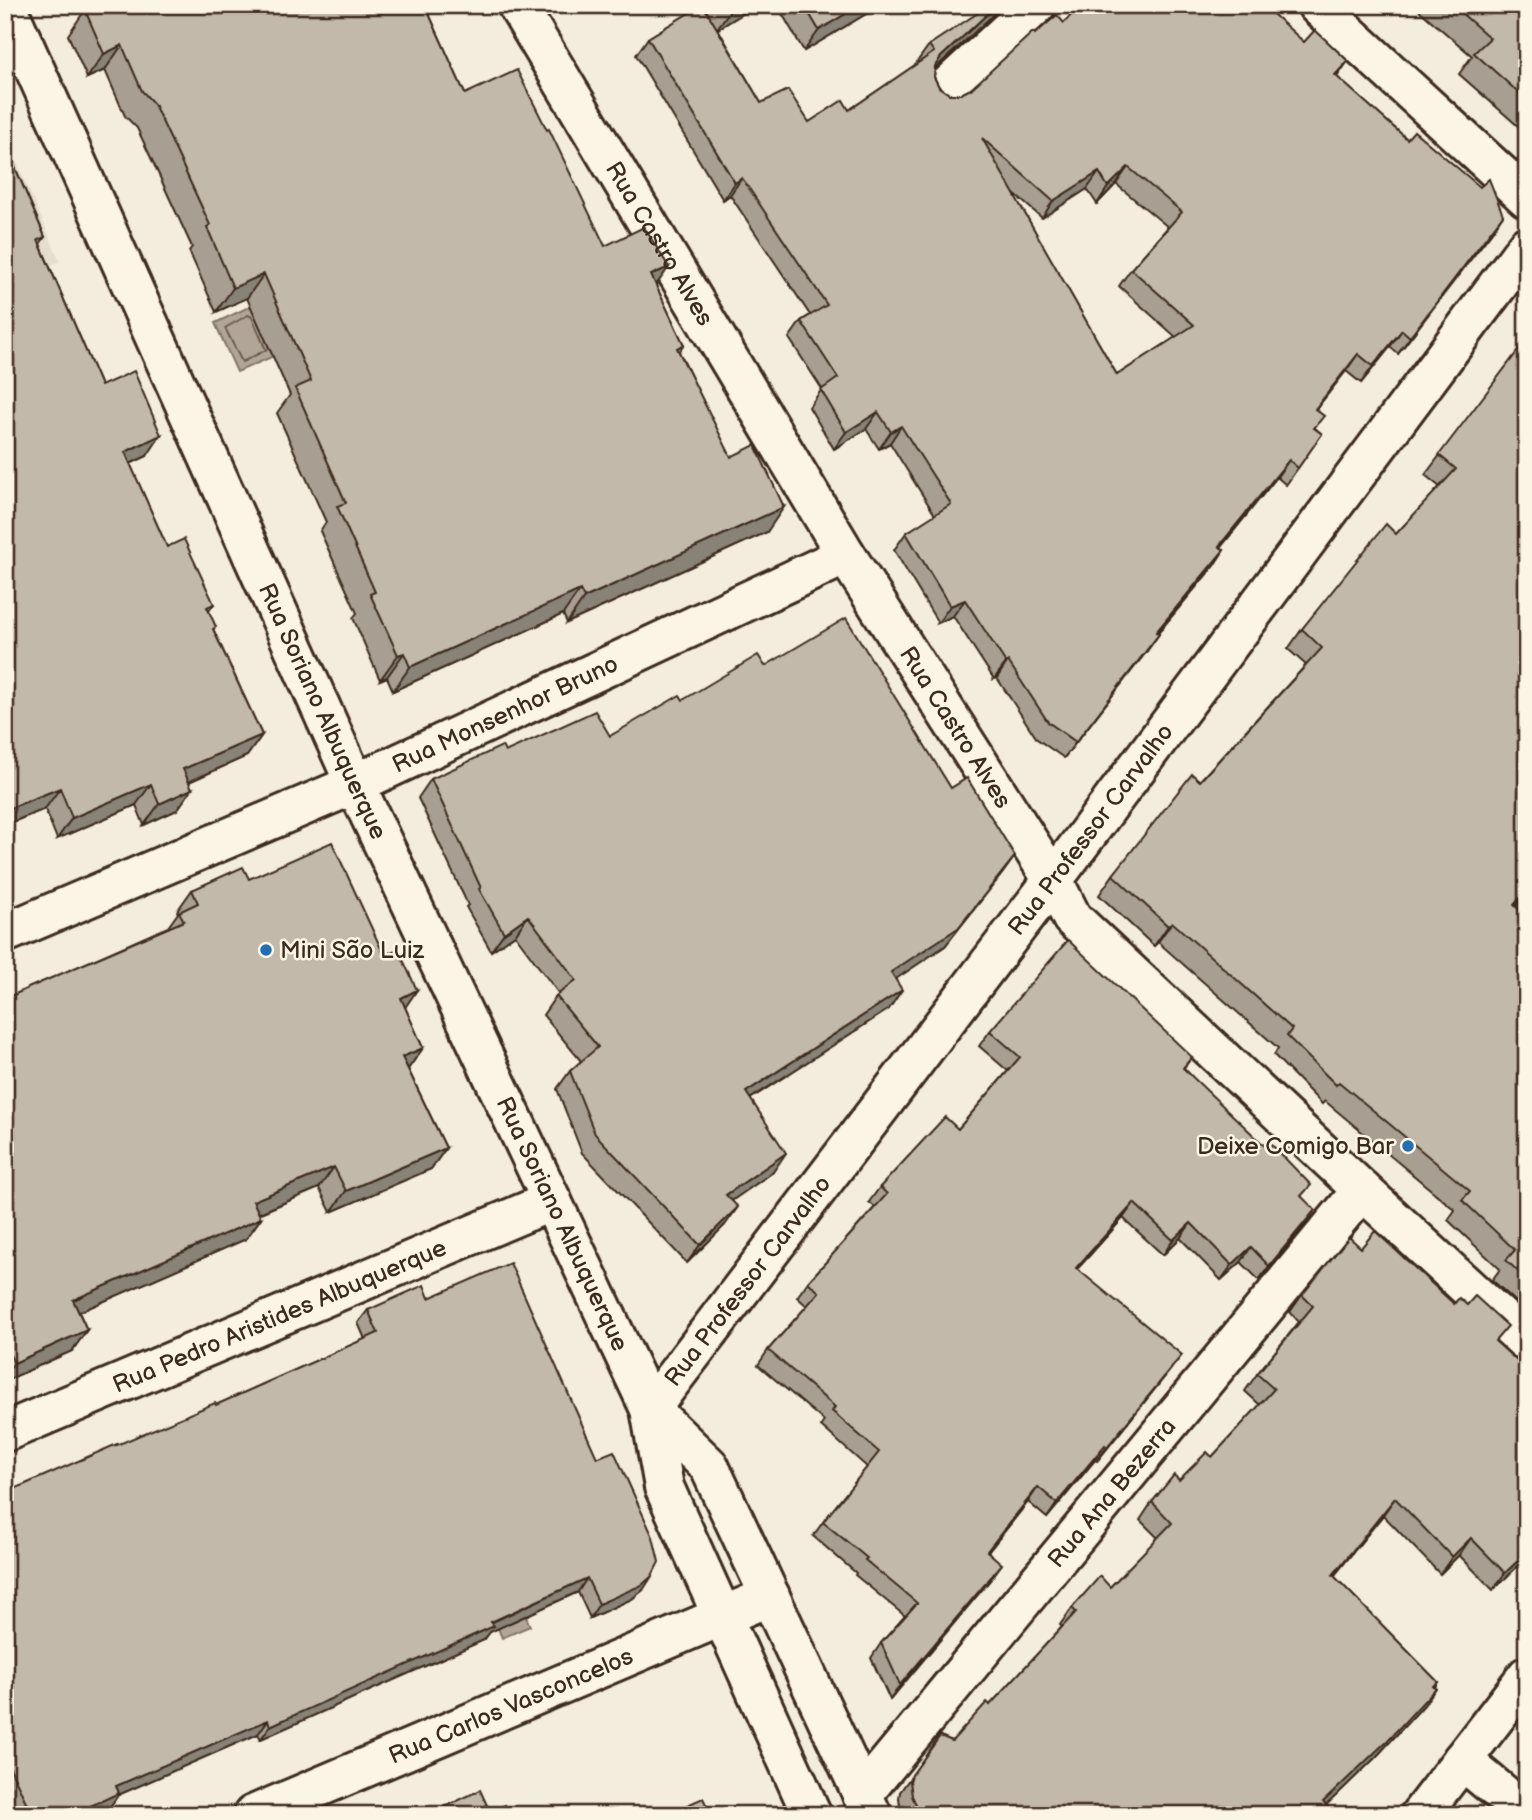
<svg xmlns="http://www.w3.org/2000/svg" width="1532" height="1820" font-family="'Balsamiq Sans',sans-serif">
  <style>
    .built { fill: #e5ddce }
    .water { fill: #b0a596; stroke: #817466; stroke-width: 2 }
    .lines { fill: none; stroke-linecap: round; stroke-linejoin: round }
    .shore { stroke: #6a5b4e; stroke-width: 2 }
    .street-casing { stroke: #3b2a1e; stroke-width: 44 }
    .secondary-casing { stroke: #3b2a1e; stroke-width: 44 }
    .street { stroke: #fcf5e5; stroke-width: 38 }
    .secondary { stroke: #fcf5e5; stroke-width: 38 }
    .wall { fill: #a89f92; stroke: #3b2a1e; stroke-width: 2; fill-rule: evenodd }
    .shaded-wall { fill: #888277; stroke: #3b2a1e; stroke-width: 2 }
    .building { fill: #c3b9aa; stroke: #3b2a1e; stroke-width: 2; fill-rule: evenodd }
    .poi-dot { fill: #1f6fb2; stroke: #fcf5e5; stroke-width: 2.5 }
    .labels { text-anchor: middle; stroke-width: 5; stroke-linejoin: round; paint-order: stroke }
    .street-label { font-size: 24px; fill: #3b2a1e; stroke: #fcf5e5 }
    .poi-label { font-size: 24px; fill: #3b2a1e; stroke: #fcf5e5; text-anchor: start }
  </style>
  <rect width="100%" height="100%" fill="#f4eddd"/>
  <filter id="ink" filterUnits="userSpaceOnUse"><feTurbulence type="fractalNoise" baseFrequency=".0143" numOctaves="2"/><feDisplacementMap in="SourceGraphic" scale="14" xChannelSelector="R" yChannelSelector="G"/><feConvolveMatrix kernelMatrix="1 2 1 2 8 2 1 2 1" color-interpolation-filters="sRGB"/></filter>
  <g filter="url(#ink)">
    <path class="built" d="M5,135L60,261L5,285Z"/>
    <g class="water">
      <path d="M255,304L276,355L237,372L215,323Z"/>
      <path d="M510,1579L530,1626L502,1638L482,1591Z"/>
    </g>
    <g class="lines">
      <path class="shore" d="M248,315L252,317L266,350L242,362L225,328Z"/>
      <g class="street-casing">
        <g id="street">
          <path id="s1" d="M517,5L846,555L1053,880L1072,918L1362,1190L1527,1342"/>
          <path d="M1317,5L1527,198"/>
          <path d="M944,90L1036,5"/>
          <path id="s2" d="M5,933L355,784L846,555"/>
          <path id="s3" d="M650,1409L1053,880L1527,246"/>
          <path id="s4" d="M5,1432L552,1201"/>
          <path d="M1462,1760L1527,1814"/>
          <path id="s5" d="M862,1795L1362,1190"/>
          <path d="M1420,1815L1527,1676"/>
        </g>
      </g>
      <g class="secondary-casing">
        <g id="secondary">
          <path id="s6" d="M6,5L355,784L650,1409L664,1487L812,1815"/>
          <path d="M650,1409L709,1466L872,1815"/>
          <path id="s7" d="M253,1815L770,1596"/>
        </g>
      </g>
      <use href="#street" class="street"/>
      <use href="#secondary" class="secondary"/>
    </g>
    <g class="wall">
      <path d="M86,5H425L465,94L605,246L656,286L684,345L679,352L767,532L567,623L563,614L393,691L387,677L380,680L353,618L357,613L320,531L326,522L277,413L290,395L247,298L216,312L189,251L192,247L152,160L137,128L125,116L105,70L87,78L68,35L85,10L88,9Z"/>
      <path d="M702,5H757L718,29L761,103L809,122L849,110L918,63L917,62L929,45L992,16L935,69L934,77L939,87L949,94H961L971,89L1035,34L1064,23L1304,42L1348,61L1337,77L1407,139L1503,215L1398,354L1390,347L1361,383L1346,371L1316,409L1315,428L1322,434L1286,485L1277,477L1221,547L1224,550L1213,567L1158,633L1159,634L1147,651L1064,758L1037,739L997,678L994,679L953,616L938,623L894,550L906,533L935,515L890,443L879,449L866,429L834,449L809,407L822,389L789,338L801,321L810,315L730,195L723,200L636,55L648,38ZM1116,184L1168,227L1131,269L1119,286L1176,337L1117,375L1013,193L1042,218L1087,189L1097,204Z"/>
      <path d="M777,5H881L804,51Z"/>
      <path d="M1413,5H1527V134L1459,74L1472,56Z"/>
      <path d="M5,144L45,237L40,244L101,386L147,456L130,464L167,547L214,604L209,611L214,631L262,735L247,756L189,782L192,789L177,810L144,825L136,805L57,839L45,809L5,825Z"/>
      <path d="M1527,339V893L1516,906L1527,916V1305L1524,1309L1492,1280L1500,1269L1448,1220L1455,1210L1325,1101L1322,1104L1274,1055L1278,1048L1158,942L1154,946L1099,895L1113,875L1306,665L1288,649L1302,629L1396,534L1440,487L1425,475Z"/>
      <path d="M765,666L951,788L1015,856L1002,874L945,946L895,979L889,1009L750,1099L773,1172L732,1200L725,1225L687,1263L582,1153L557,1089L570,1071L581,1061L543,1015L556,996L559,994L515,935L491,951L466,907L468,905L418,798L431,779L505,752L610,736L683,700Z"/>
      <path d="M249,879L405,1007L423,1048L408,1069L446,1148L431,1169L331,1212L319,1188L258,1214L261,1218L246,1239L79,1312L87,1330L72,1351L5,1381V999L168,927L178,913L177,911L192,890Z"/>
      <path d="M990,1031L1192,1057L1184,1068L1302,1198L1305,1225L1259,1280L1241,1262L1221,1280L1180,1238L1163,1255L1123,1218L1077,1269L1171,1369L1097,1461L1095,1460L1047,1518L1028,1502L988,1552L991,1579L890,1700L871,1658L881,1643L905,1616L855,1575L856,1573L813,1536L823,1522L867,1467L821,1426L824,1421L758,1365L768,1350L807,1306L797,1297L808,1282L875,1207L869,1202L880,1187L958,1129L1008,1071L979,1046Z"/>
      <path d="M1361,1248L1496,1342L1527,1370V1557L1493,1590L1459,1555L1440,1574L1383,1515L1334,1576L1438,1682L1424,1705L1376,1757L1326,1805L1335,1815H901L899,1798L900,1792L940,1736L952,1741L990,1705L1062,1627L1060,1625L1072,1608L1110,1587L1158,1538L1140,1520L1152,1502L1179,1480L1212,1457L1260,1405L1245,1391L1257,1374L1299,1322L1290,1312L1302,1295Z"/>
      <path d="M429,1298L643,1590L632,1599L590,1618L578,1592L490,1632L484,1640L261,1739L258,1734L118,1795L110,1807L92,1815H16L5,1791V1493L216,1405L365,1339L358,1323L368,1310Z"/>
    </g>
    <g class="shaded-wall">
      <path d="M734,5H757L716,30Z"/>
      <path d="M860,5H881L804,51L819,30Z"/>
      <path d="M997,5H999L992,16L929,74L941,57Z"/>
      <path d="M122,45L105,70L87,78L104,54Z"/>
      <path d="M1348,61L1336,78L1335,75Z"/>
      <path d="M1128,167L1116,184L1097,204L1108,187Z"/>
      <path d="M1099,172L1087,189L1042,218L1053,201Z"/>
      <path d="M742,178L730,195L723,200L735,183Z"/>
      <path d="M1503,215L1492,232L1398,354L1410,337Z"/>
      <path d="M669,267L652,291L651,275Z"/>
      <path d="M264,274L247,298L216,312L233,288Z"/>
      <path d="M1402,330L1390,347L1361,383L1373,366Z"/>
      <path d="M1358,354L1346,371L1303,426L1315,409Z"/>
      <path d="M878,412L866,429L834,449L846,432Z"/>
      <path d="M901,426L890,443L879,449L891,432Z"/>
      <path d="M161,435L147,456L110,473L125,452Z"/>
      <path d="M1289,460L1277,477L1208,563L1219,546Z"/>
      <path d="M784,507L767,532L567,623L584,598Z"/>
      <path d="M1224,550L1213,567L1144,649L1156,632Z"/>
      <path d="M580,590L563,614L393,691L410,667Z"/>
      <path d="M965,600L953,616L938,623L950,606Z"/>
      <path d="M1159,634L1147,651L1064,758L1076,742Z"/>
      <path d="M404,653L387,677L380,680L398,655Z"/>
      <path d="M1008,661L997,678L994,679L1006,663Z"/>
      <path d="M262,735L247,756L168,791L183,769Z"/>
      <path d="M151,784L136,805L57,839L72,818Z"/>
      <path d="M60,788L45,809L5,825V810Z"/>
      <path d="M192,789L177,810L144,825L159,804Z"/>
      <path d="M1015,856L1002,874L945,946L878,991L891,972Z"/>
      <path d="M1527,890V893L1501,925L1514,905Z"/>
      <path d="M528,916L515,935L491,951L504,933Z"/>
      <path d="M1172,922L1158,942L1154,946L1168,926Z"/>
      <path d="M417,990L402,1012L401,998Z"/>
      <path d="M902,990L889,1009L733,1110L746,1092Z"/>
      <path d="M423,1048L408,1069L402,1057Z"/>
      <path d="M446,1148L431,1169L331,1212L346,1191Z"/>
      <path d="M786,1153L773,1172L713,1214L726,1195Z"/>
      <path d="M334,1167L319,1188L238,1222L253,1201Z"/>
      <path d="M1134,1203L1123,1218L1065,1283L1076,1268Z"/>
      <path d="M738,1207L725,1225L687,1263L700,1245Z"/>
      <path d="M1315,1210L1305,1225L1259,1280L1269,1266Z"/>
      <path d="M261,1218L246,1239L59,1321L73,1300Z"/>
      <path d="M1191,1223L1180,1238L1163,1255L1173,1240Z"/>
      <path d="M1251,1247L1241,1262L1221,1280L1232,1265Z"/>
      <path d="M87,1330L72,1351L5,1381V1375L14,1363Z"/>
      <path d="M1182,1355L1171,1369L1097,1461L1107,1447Z"/>
      <path d="M1105,1445L1095,1460L1047,1518L1057,1503Z"/>
      <path d="M1038,1487L1028,1502L977,1566L987,1551Z"/>
      <path d="M1395,1498L1383,1515L1321,1592L1333,1575Z"/>
      <path d="M1471,1538L1459,1555L1440,1574L1452,1557Z"/>
      <path d="M1527,1552V1557L1493,1590L1505,1573Z"/>
      <path d="M1002,1564L991,1579L890,1700L900,1685Z"/>
      <path d="M652,1576L643,1590L632,1599L590,1618L599,1604Z"/>
      <path d="M587,1578L578,1592L490,1632L484,1640L261,1739L270,1726Z"/>
      <path d="M1436,1688L1424,1705L1376,1757L1316,1815L1323,1802Z"/>
      <path d="M268,1720L258,1734L118,1795L110,1807L92,1815H71L116,1786Z"/>
    </g>
    <g class="building">
      <path d="M96,5H425L465,94L517,70L547,130L549,129L605,246L644,227L669,267L651,275L684,345L677,348L731,457L755,445L784,507L584,598L580,590L410,667L404,653L398,655L370,594L375,592L337,506L346,503L295,388L311,381L264,274L233,288L207,227L210,225L169,136L154,104L142,91L122,45L104,54L85,10Z"/>
      <path d="M702,5H703L761,103L788,90L809,122L843,100L849,110L934,52L929,45L990,5H997L941,57L935,66L934,77L939,87L949,94H961L971,89L1033,32L1035,34L1057,15L1064,23L1080,5H1263L1304,42L1315,30L1348,61L1335,75L1407,139L1414,131L1480,187L1489,179L1503,215L1410,337L1402,330L1373,366L1358,354L1315,409L1324,416L1314,428L1322,434L1298,468L1289,460L1219,546L1224,550L1156,632L1159,634L1076,742L1048,722L1008,661L1006,663L965,600L950,606L906,533L951,504L901,426L891,432L878,412L846,432L821,390L838,378L801,321L827,305L742,178L735,183L648,38ZM982,138L1053,201L1099,172L1108,187L1128,167L1182,212L1131,269L1194,325L1117,375Z"/>
      <path d="M804,5H860L819,30Z"/>
      <path d="M1452,5H1527V100L1474,53L1490,38Z"/>
      <path d="M5,144L45,237L38,240L101,386L134,371L161,435L125,452L167,547L184,539L214,604L207,607L216,627L213,629L262,735L183,769L192,789L159,804L151,784L72,818L60,788L5,810Z"/>
      <path d="M1527,339V890L1514,905L1527,916V1280L1506,1260L1515,1250L1462,1200L1470,1191L1339,1082L1336,1085L1287,1036L1292,1029L1172,922L1168,926L1113,875L1192,774L1200,781L1322,648L1302,629L1386,524L1396,534L1456,469L1439,455Z"/>
      <path d="M846,618L951,788L967,778L1015,856L958,928L891,972L902,990L746,1092L786,1153L726,1195L738,1207L700,1245L595,1134L570,1071L598,1047L556,996L576,980L528,916L504,933L479,889L481,888L431,779L502,746L505,752L595,711L610,736L680,695L683,700L758,655L765,666Z"/>
      <path d="M332,842L384,955L398,949L417,990L401,998L423,1048L402,1057L446,1148L346,1191L334,1167L253,1201L261,1218L73,1300L87,1330L14,1363L10,1355L5,1358V1182L7,1181L5,1178V999L28,988L184,921L179,912L198,903L192,890L243,867L249,879Z"/>
      <path d="M1068,940L1192,1057L1183,1068L1268,1149L1272,1145L1311,1185L1301,1196L1315,1210L1269,1266L1251,1247L1232,1265L1191,1223L1173,1240L1134,1203L1076,1268L1182,1355L1107,1447L1105,1445L1057,1503L1038,1487L987,1551L1002,1564L900,1685L881,1643L917,1603L865,1560L867,1558L823,1522L879,1452L832,1411L835,1407L768,1350L819,1292L808,1282L887,1194L880,1187L945,1117L958,1129L1020,1057L990,1031Z"/>
      <path d="M1375,1231L1454,1304L1459,1298L1467,1305L1475,1296L1508,1326L1495,1341L1527,1370V1552L1505,1573L1471,1538L1452,1557L1395,1498L1333,1575L1438,1682L1433,1686L1436,1688L1388,1740L1323,1802L1335,1815H921L912,1796L910,1781L912,1775L940,1736L952,1741L987,1702L990,1705L1076,1612L1072,1608L1100,1576L1110,1587L1172,1523L1152,1502L1174,1475L1179,1480L1207,1452L1212,1457L1274,1389L1257,1374L1313,1306L1302,1295L1349,1237L1361,1248Z"/>
      <path d="M510,1263L597,1458L614,1451L653,1537L659,1562L652,1576L642,1585L599,1604L587,1578L491,1622L494,1626L270,1726L268,1720L116,1786L119,1793L71,1815H32L5,1757V1493L117,1444V1445L215,1403L216,1405L378,1333L368,1310L424,1285L429,1298Z"/>
      <path d="M480,1790L490,1812L505,1805L509,1815H428Z"/>
      <path d="M703,1798L711,1815H665Z"/>
      <path d="M410,1809L412,1815H395Z"/>
    </g>
  </g>
  <g class="poi-dot">
    <circle cx="266" cy="950" r="7"/>
    <circle cx="1408" cy="1146" r="7"/>
  </g>
  <g class="labels">
    <g class="street-label">
      <text dy="8" stroke="none"><textPath href="#s1" startOffset="278">Rua Castro Alves</textPath></text>
      <text dy="8" stroke="none"><textPath href="#s6" startOffset="774">Rua Soriano Albuquerque</textPath></text>
      <text dy="8" stroke="none"><textPath href="#s2" startOffset="546">Rua Monsenhor Bruno</textPath></text>
      <text dy="8" stroke="none"><textPath href="#s1" startOffset="845">Rua Castro Alves</textPath></text>
      <text dy="8" stroke="none"><textPath href="#s3" startOffset="728">Rua Professor Carvalho</textPath></text>
      <text dy="8" stroke="none"><textPath href="#s6" startOffset="1340">Rua Soriano Albuquerque</textPath></text>
      <text dy="8" stroke="none"><textPath href="#s3" startOffset="161">Rua Professor Carvalho</textPath></text>
      <text dy="8" stroke="none"><textPath href="#s4" startOffset="298">Rua Pedro Aristides Albuquerque</textPath></text>
      <text dy="8" stroke="none"><textPath href="#s5" startOffset="392">Rua Ana Bezerra</textPath></text>
      <text dy="8" stroke="none"><textPath href="#s7" startOffset="280">Rua Carlos Vasconcelos</textPath></text>
    </g>
    <g class="poi-label">
      <text x="280" y="958">Mini São Luiz</text>
      <text x="1394" y="1154" text-anchor="end">Deixe Comigo Bar</text>
    </g>
  </g>
  <rect width="1532" height="1820" fill="none" stroke="#fcf5e5" stroke-width="28"/>
  <rect x="14" y="14" width="1504" height="1792" fill="none" stroke="#3b2a1e" stroke-width="2.5" filter="url(#ink)"/>
</svg>
